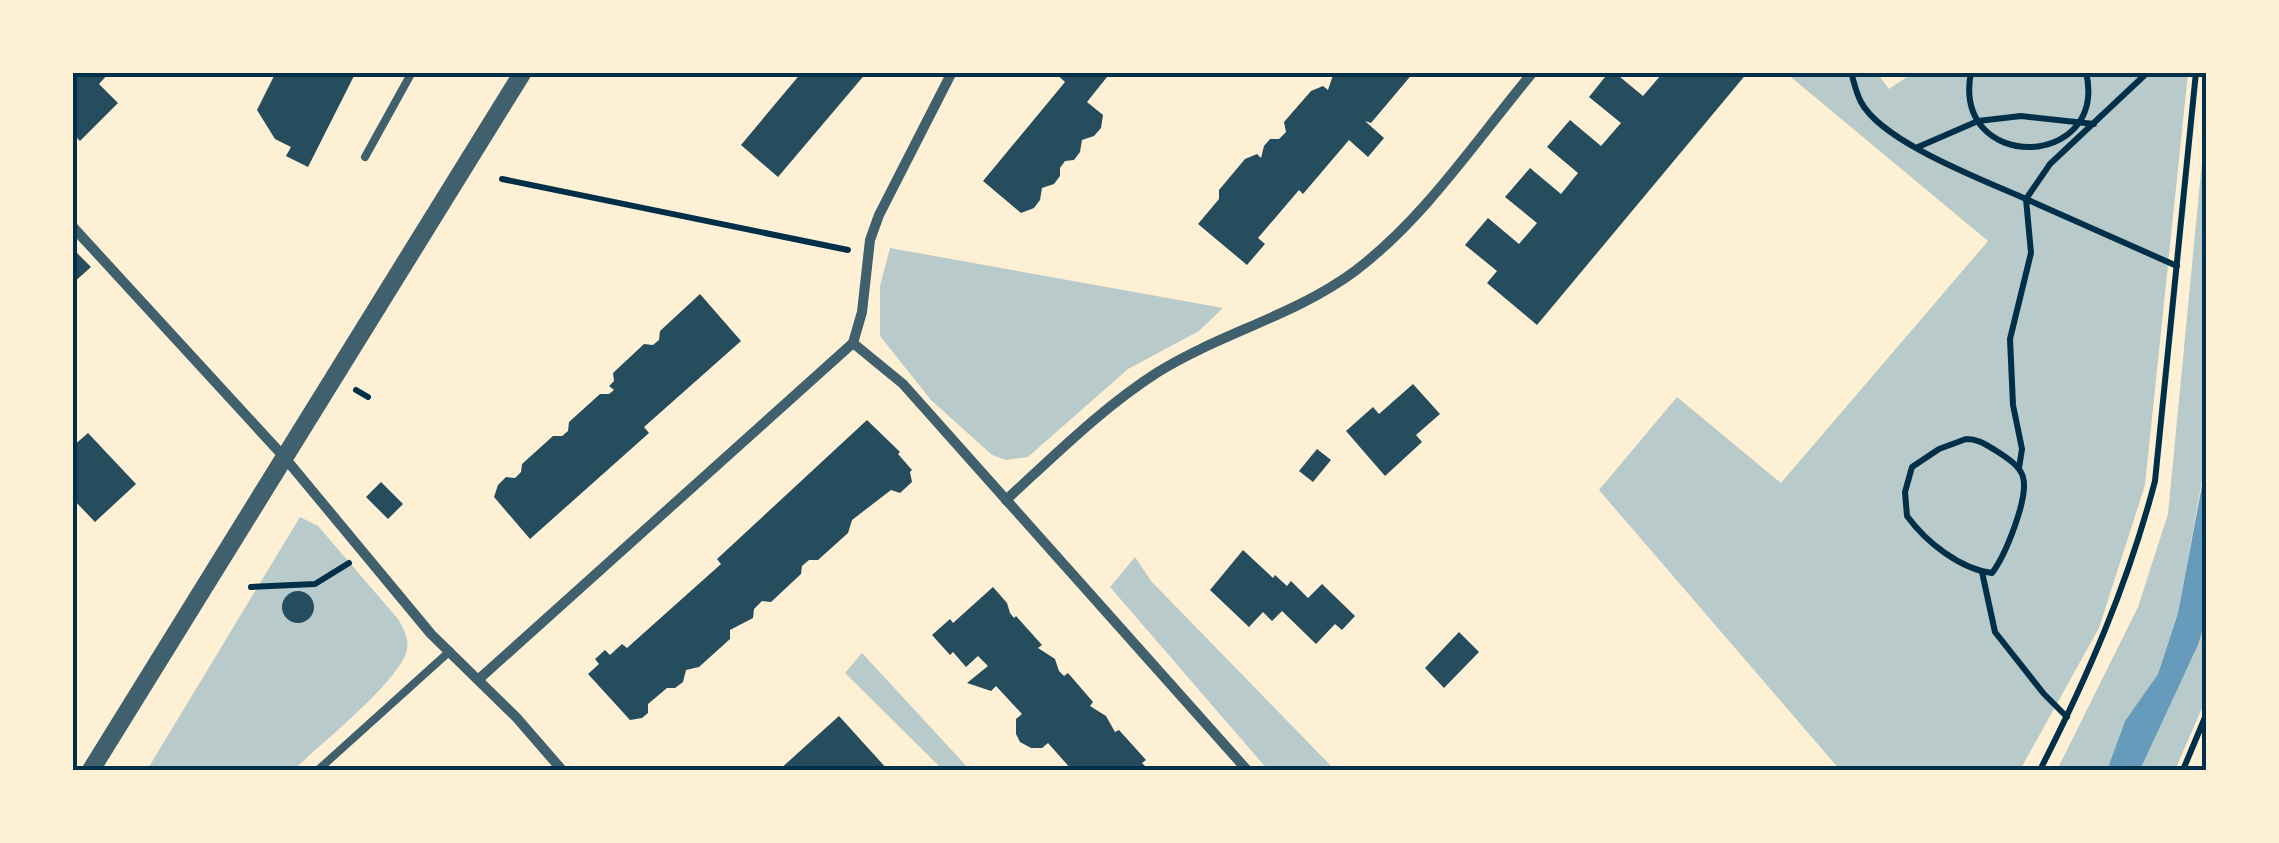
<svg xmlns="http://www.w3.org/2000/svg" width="2279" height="843" font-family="'Space Grotesk',sans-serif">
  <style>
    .green { fill: #b9caca }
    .water { fill: #669bbc }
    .building { fill: #264d5e }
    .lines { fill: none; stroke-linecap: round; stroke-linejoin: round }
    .path { stroke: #003049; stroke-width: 6 }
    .service { stroke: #3f606c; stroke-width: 8 }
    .minor { stroke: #3f606c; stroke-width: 10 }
    .tertiary { stroke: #3f606c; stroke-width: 18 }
    .neatline { fill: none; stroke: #003049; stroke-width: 4 }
  </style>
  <rect width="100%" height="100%" fill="#fdf0d5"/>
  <g class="green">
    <path d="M1786,73H1877L1889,89L1913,73H2188L2145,485L2099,628L2020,770H1840L1599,490L1677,397L1781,483L1988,241Z"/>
    <path d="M2206,120V459L2178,613L2158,674L2125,721L2107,770H2057L2138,607L2168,514Z"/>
    <path d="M890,248L1223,308L1199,331L1128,369L1028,457L1006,460L992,455L931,400L880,336V286Z"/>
    <path d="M300,517L318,526L398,619C405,630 411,643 405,656C387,692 324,740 294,770H147Z"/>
    <path d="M1135,557L1151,581L1335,770H1268L1110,587Z"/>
    <path d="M2206,619V699L2175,770H2140L2198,645Z"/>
    <path d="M862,653L970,770H943L845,673Z"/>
  </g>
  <path class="water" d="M2206,464V619L2198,645L2140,770H2107L2125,721L2158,674L2178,613Z"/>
  <g class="building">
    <path d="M78,72H110L99,84L118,103L80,141L72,133V78Z"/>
    <path d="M276,72H356L308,167L286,156L291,147L275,139L257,110Z"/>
    <path d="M802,72H867L778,177L741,145Z"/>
    <path d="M1054,72H1111L1087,102L1103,115L1101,128L1094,136L1082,140L1080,152L1074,160L1065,161L1060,168V176L1054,184L1042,188L1040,200L1034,208L1021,213L983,181L1065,82Z"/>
    <path d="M1334,72H1414L1371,123L1365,121L1384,138L1368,157L1349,140L1303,194L1299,190L1258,238L1265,244L1247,265L1198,224L1219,199V190L1245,159L1257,154L1261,158L1264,146L1270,139H1279L1286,132L1284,122L1311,91L1323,86L1328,90Z"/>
    <path d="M1609,72H1614L1643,96L1661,75L1658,72H1748L1537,325L1487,283L1497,271L1465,245L1488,218L1519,244L1537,223L1505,197L1530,168L1561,194L1578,173L1547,147L1570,120L1601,146L1621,123L1589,97Z"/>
    <path d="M72,248L91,267L72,284Z"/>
    <path d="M700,294L741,341L644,427L649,433L530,539L494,497L498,485L506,477L515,478L521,472L522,464L553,436H562L568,431L569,422L600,394H609L614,390L609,386L614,381L613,373L644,344L653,345L659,340L660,331Z"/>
    <path d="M1413,384L1440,414L1416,435L1422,442L1385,476L1346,431L1373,407L1379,414Z"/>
    <path d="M867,420L900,452L898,454L912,470L910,472L912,482L900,493L891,490L852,520L848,533L818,560H809L802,566L801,574L771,602L762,601L754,609L753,618L730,630V639L699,667L686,670L683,682L675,688H667L648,704V713L642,718L630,720L588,674L599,664L595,659L605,650L610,655L622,644L627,648L721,564L717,559Z"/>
    <path d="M88,433L136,484L95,522L72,498V447Z"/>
    <path d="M1317,449L1331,460L1313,482L1299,471Z"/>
    <path d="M381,482L403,504L388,519L366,497Z"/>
    <path d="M1243,550L1273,578L1275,575L1287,586L1291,581L1308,598L1322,584L1355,616L1342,630L1335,624L1316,644L1282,611L1272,621L1263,612L1249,627L1210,590Z"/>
    <path d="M993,587L1007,603L1010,613L1014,618L1016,616L1042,645L1038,648L1055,659L1059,671L1064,676L1068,673L1081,688L1093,702L1090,706L1106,716L1115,732L1119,730L1146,760L1142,763L1149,770H1072L1048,743L1042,748H1031L1020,742L1016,734V719L1022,714L996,686L991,691L967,683L988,666L978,656L966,667L953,652L950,655L932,635L950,619L953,623Z"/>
    <circle cx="298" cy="607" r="16"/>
    <path d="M1459,632L1479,652L1444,688L1425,668Z"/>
    <path d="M839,716L888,770H779Z"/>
  </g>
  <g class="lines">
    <g class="path">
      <path d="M1851,72C1854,82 1856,93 1861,102C1882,142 1983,180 2026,199L2050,164L2148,72"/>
      <path d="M1971,72C1951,174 2109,170 2086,72"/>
      <path d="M1918,147L1978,121L2021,116L2094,124"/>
      <path d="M502,179L848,250"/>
      <path d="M356,390L368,397"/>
      <path d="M1966,439C1978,439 1985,444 1995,450C2004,456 2020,465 2023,477C2029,498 2005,556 1992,573C1960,569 1926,542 1907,516L1905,492L1912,467L1939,449Z"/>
      <path d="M2019,468L2022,449L2013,405L2010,339L2031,253L2026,199L2177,266"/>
      <path d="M1982,572L1995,632L2044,694L2067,717"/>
      <path d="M251,587L315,584L349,563"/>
      <path d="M2040,770C2088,676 2128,584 2155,481L2196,72"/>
      <path d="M2183,770L2206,715"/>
    </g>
    <g class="service">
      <path d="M365,157L412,72"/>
      <path d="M318,770L450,651"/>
    </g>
    <g class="minor">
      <path d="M72,226L285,458L431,634L516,717L562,770"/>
      <path d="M853,343L903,384L1247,770"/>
      <path d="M1006,500C1054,456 1103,407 1158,372C1221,333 1296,315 1355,271C1425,218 1477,139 1533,72"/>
      <path d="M479,679L853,343L862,312L870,240L879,215L952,72"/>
    </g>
    <path class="tertiary" d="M91,770L523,72"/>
  </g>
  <rect width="2279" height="843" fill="none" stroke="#fdf0d5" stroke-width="150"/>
  <rect x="75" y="75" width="2129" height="693" class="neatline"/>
</svg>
